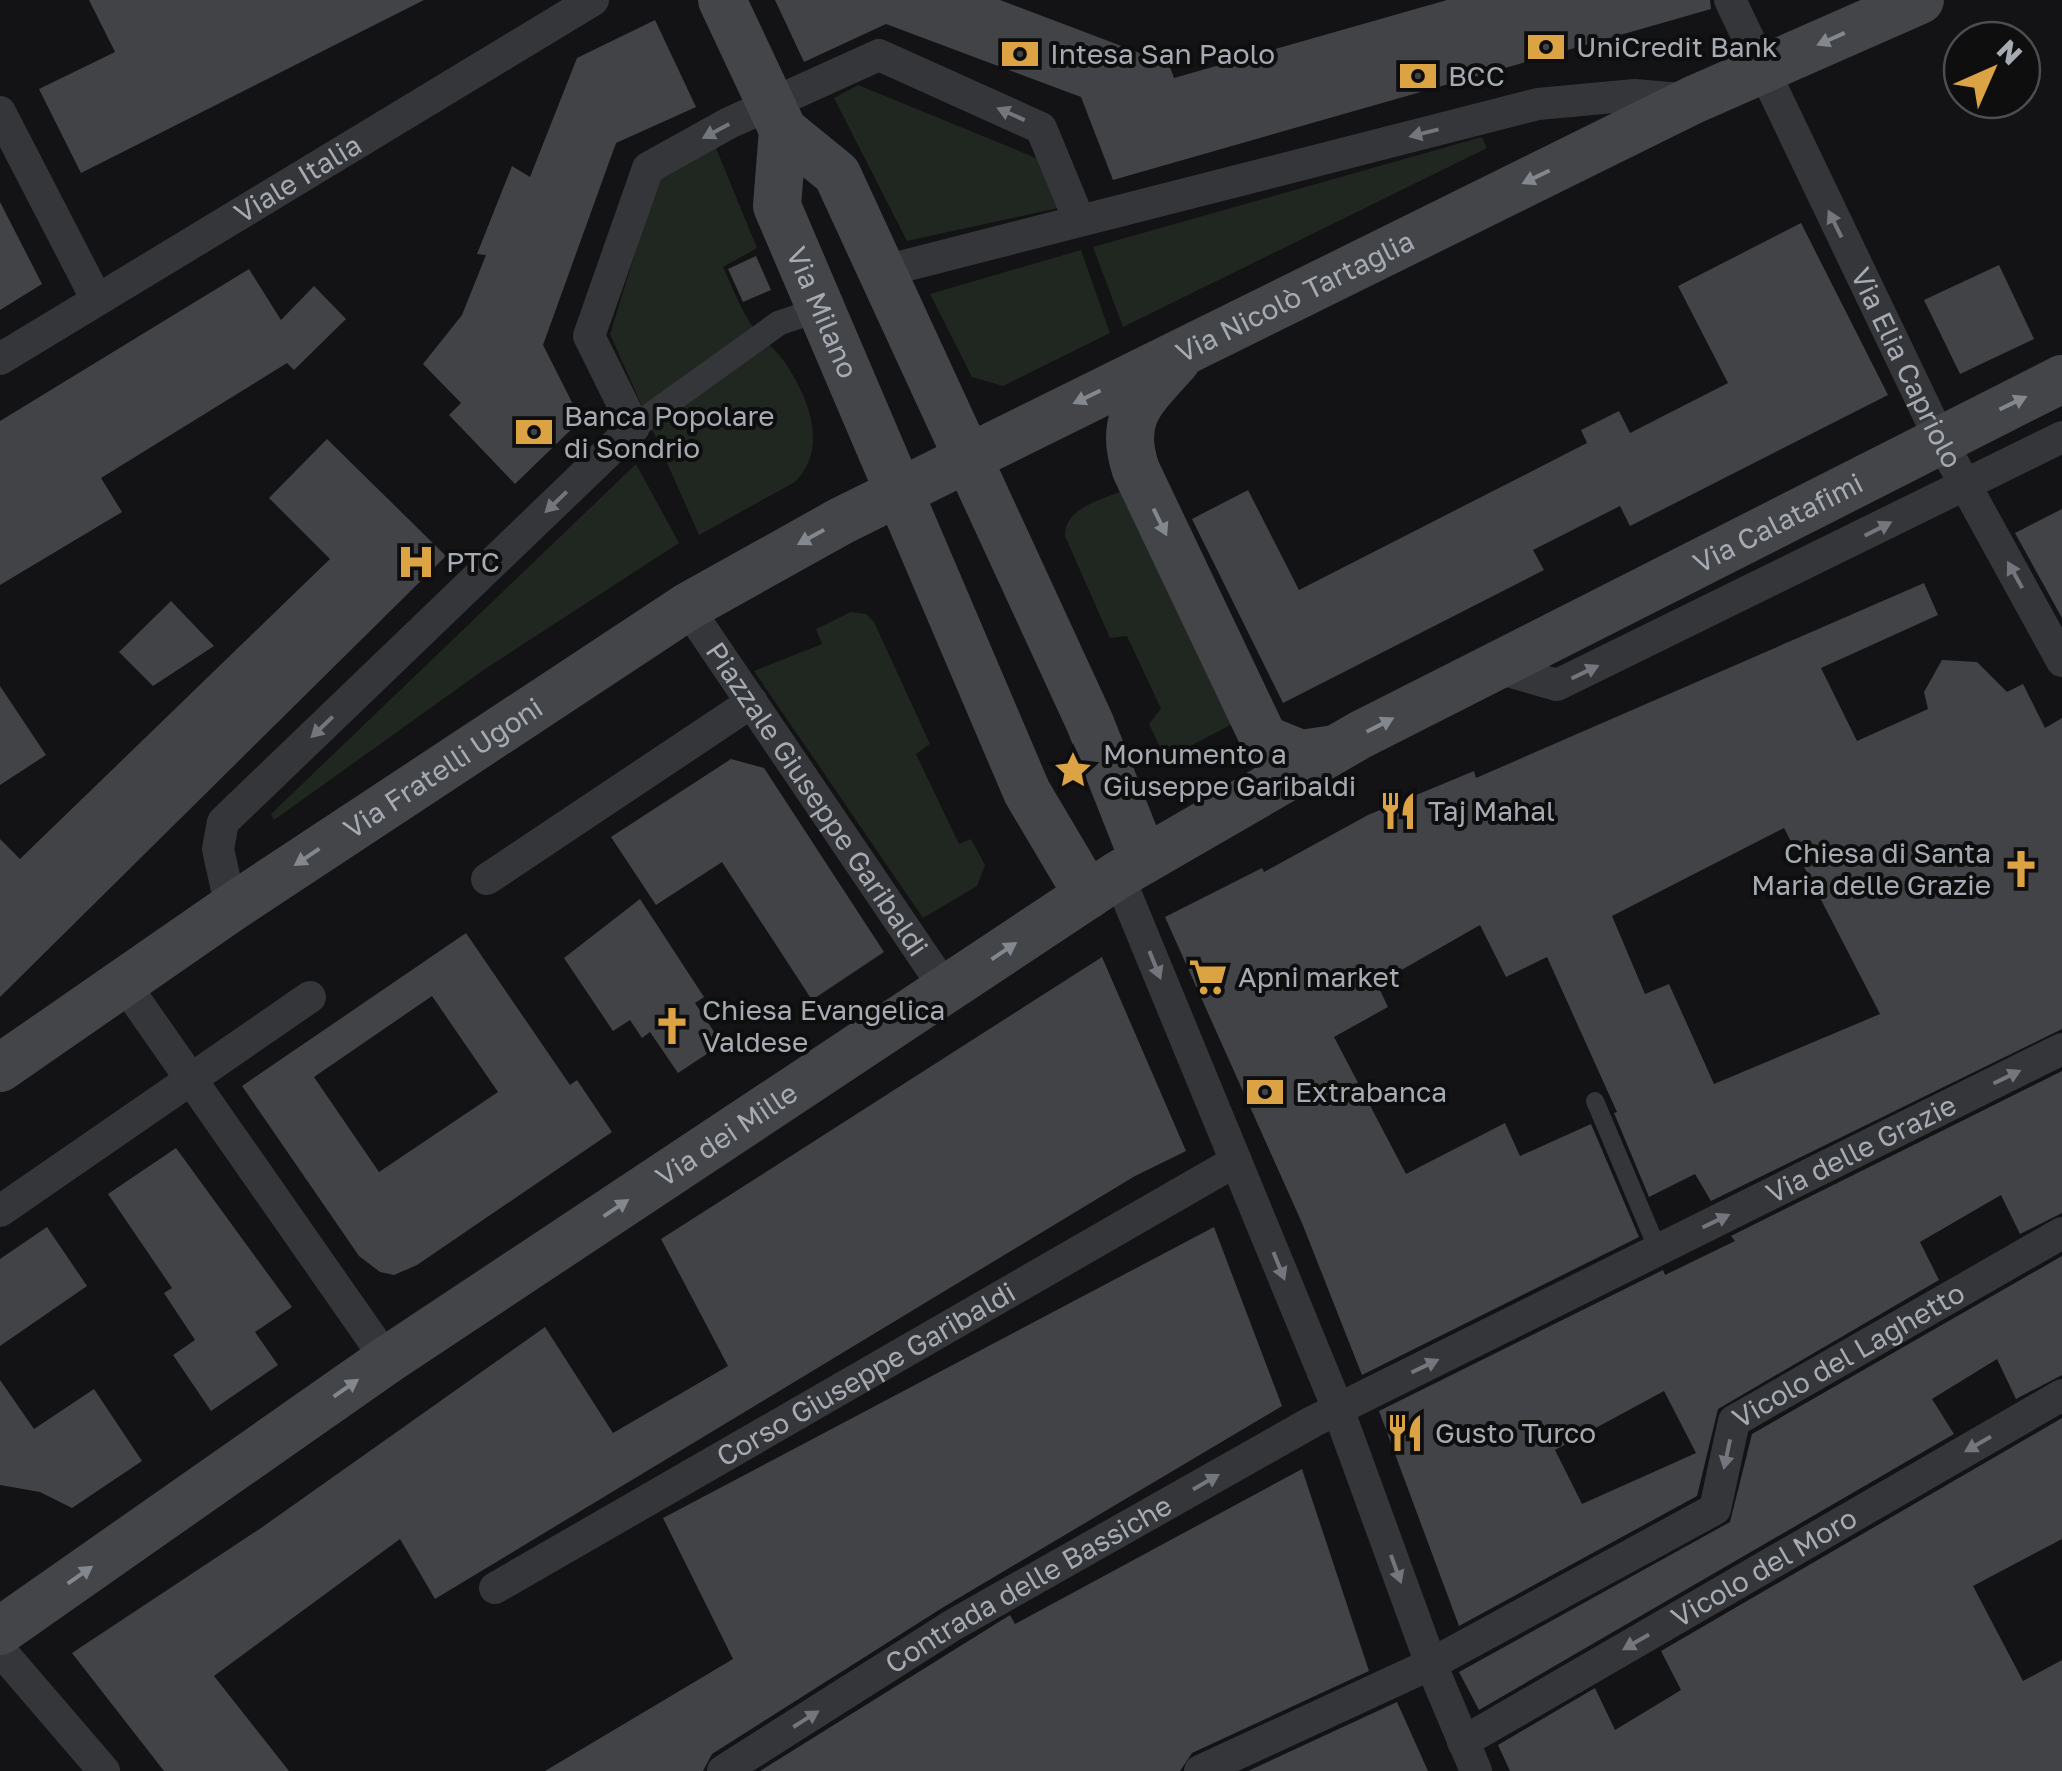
<svg xmlns="http://www.w3.org/2000/svg" width="2062" height="1771" font-family="'Golos Text',sans-serif">
  <style>
    .green { fill: #202620 }
    .building { fill: #424347; fill-rule: evenodd }
    .lines { fill: none; stroke-linecap: round; stroke-linejoin: round }
    .service { stroke: #353639; stroke-width: 18 }
    .pedestrian { stroke: #353639; stroke-width: 25 }
    .minor { stroke: #353639; stroke-width: 32 }
    .secondary { stroke: #434549; stroke-width: 48 }
    .oneway { fill: #83878e }
    .oneway2 { fill: #73767c }
    .labels { text-anchor: middle; stroke-width: 8; stroke-linejoin: round; paint-order: stroke }
    .poi-label { font-size: 28px; fill: #a6abb3; stroke: #0e0e0f; text-anchor: start }
    .street-label { font-size: 28px; fill: #a6abb3; stroke: #0e0e0f }
  </style>
  <rect width="100%" height="100%" fill="#131315"/>
  <g class="green">
    <path d="M858,85L1036,158L1058,208L907,241L834,98Z"/>
    <path d="M1482,137L1487,148L1123,327L1093,247Z"/>
    <path d="M716,148L757,248L723,267C731,284 738,302 747,318C758,336 777,349 788,367C810,402 828,449 795,482L699,535L610,334L659,176Z"/>
    <path d="M1081,250L1110,333L1003,386L972,377L930,294Z"/>
    <path d="M636,464L679,543L485,669L274,820L271,814Z"/>
    <path d="M1126,489L1236,722L1171,756L1162,751L1149,724L1161,709L1127,636L1110,638L1065,536C1064,507 1103,500 1126,489Z"/>
    <path d="M851,612L866,614L874,622L930,744L916,754L959,844L971,839L985,865L977,886L923,918L754,671L822,644L816,629Z"/>
  </g>
  <g class="building">
    <path d="M89,0H424L81,173L39,89L115,52Z"/>
    <path d="M775,0H1000L1169,64L1174,78L1447,0H1710L1711,9L1113,180L1081,97L886,24L804,62Z"/>
    <path d="M655,20L696,107L616,143L543,345L581,420L515,484L449,415L461,403L423,364L462,315L486,255L477,254L512,166L530,177L577,58Z"/>
    <path d="M0,202L42,284L0,310Z"/>
    <path d="M1801,223L1888,395L1630,526L1620,506L1533,550L1544,570L1283,703L1192,519L1248,490L1299,590L1587,443L1581,430L1619,411L1630,433L1728,383L1678,286Z"/>
    <path d="M756,256L771,290L743,302L728,269Z"/>
    <path d="M1999,265L2034,339L1960,374L1924,300Z"/>
    <path d="M249,269L281,320L314,286L346,319L294,370L287,363L101,478L122,512L0,585V421Z"/>
    <path d="M327,439L446,556L0,997V839L20,859L330,559L269,498Z"/>
    <path d="M2062,509V618L2015,533Z"/>
    <path d="M1924,583L1938,615L1821,668L1857,741L1928,709L1924,692L1942,660L1977,662L2007,692L2023,684L2045,728L2062,718V1029L1711,1201L1695,1174L1649,1197L1614,1113L1617,1112L1547,957L1506,977L1480,925L1377,984L1388,1007L1334,1037L1406,1174L1505,1123L1520,1156L1591,1124L1639,1237L1362,1375L1302,1223L1165,917L1262,868L1264,872L1368,815L1474,771L1476,778ZM1784,828L1880,1014L1714,1084L1669,984L1645,994L1612,916Z"/>
    <path d="M171,601L214,646L153,686L119,652Z"/>
    <path d="M0,686L46,755L0,785Z"/>
    <path d="M731,759L764,768L884,952L812,1000L722,862L656,905L611,837Z"/>
    <path d="M640,899L704,997L695,1003L722,1044L678,1073L650,1032L642,1038L630,1020L613,1031L564,958Z"/>
    <path d="M466,933L570,1085L577,1080L612,1132L417,1265L394,1275L380,1272L359,1256L242,1086ZM432,996L498,1092L379,1172L314,1077Z"/>
    <path d="M1102,957L1186,1151L1135,1176L435,1599L400,1539L214,1676L289,1771H164L72,1653L261,1528L545,1327L613,1433L728,1366L661,1239Z"/>
    <path d="M2062,1071V1213L2020,1234L2001,1195L1920,1242L1939,1280L1718,1409L1697,1496L1459,1626L1379,1411L1663,1270L1665,1275L1735,1241L1731,1236ZM1664,1391L1696,1453L1582,1504L1555,1450Z"/>
    <path d="M176,1148L292,1307L255,1332L278,1365L211,1411L173,1355L195,1340L164,1293L172,1288L108,1194Z"/>
    <path d="M47,1227L87,1286L0,1346V1259Z"/>
    <path d="M1214,1227L1282,1406L942,1608L712,1754L703,1771H545L733,1659L663,1518Z"/>
    <path d="M2062,1256V1375L2016,1399L1997,1359L1932,1399L1954,1434L1479,1710L1459,1672L1730,1522L1752,1434Z"/>
    <path d="M0,1380L34,1429L94,1389L142,1461L72,1508L40,1492L0,1485Z"/>
    <path d="M2062,1418V1539L1973,1586L2023,1681L2062,1660V1771H1510L1498,1745L1595,1688L1615,1730L1681,1690L1661,1651Z"/>
    <path d="M1302,1469L1369,1671L1192,1753L1180,1771H760L1010,1615L1015,1624Z"/>
    <path d="M1397,1702L1428,1771H1248Z"/>
  </g>
  <g class="lines">
    <path class="service" d="M1595,1101L1658,1250"/>
    <path class="pedestrian" d="M634,427L779,323L806,314"/>
    <g class="minor">
      <path id="s1" d="M1730,0L1940,439L2062,661"/>
      <path d="M0,112L96,298"/>
      <path d="M896,268L1538,104L1635,95L1691,100"/>
      <path id="s2" d="M0,359L593,0"/>
      <path id="s3" d="M687,607L947,991"/>
      <path d="M1494,667L1557,685L2062,437"/>
      <path d="M1118,875L1338,1409L1431,1664L1476,1771"/>
      <path d="M487,879L752,702"/>
      <path d="M231,908L218,849L223,822L634,427L589,336L648,168L729,123L879,55L1041,128L1079,220"/>
      <path d="M123,982L387,1360"/>
      <path d="M0,1211L310,997"/>
      <path id="s4" d="M495,1588L1236,1161"/>
      <path d="M0,1650L104,1771"/>
      <path id="s5" d="M1463,1742L2062,1395"/>
      <path id="s6" d="M723,1771L953,1625L1312,1422L2062,1049"/>
      <path id="s7" d="M1200,1771L1431,1664L1715,1509L1734,1421L2062,1233"/>
    </g>
    <g class="secondary">
      <path d="M722,0L783,130L837,174L1090,723L1144,860"/>
      <path id="s8" d="M783,130L777,206L1027,792L1088,895"/>
      <path d="M1176,361C1142,399 1118,417 1136,470L1264,739L1301,754L1335,749"/>
      <path id="s9" d="M0,1068L231,908L687,607L841,521L1693,100L1920,0"/>
      <path id="s10" d="M0,1631L387,1360L1118,875L1360,735L2062,379"/>
    </g>
  </g>
  <defs><path id="oneway-solid" d="M-6-.8H1V-3.2L6.5 0L1 3.2V.8H-6Z" transform="scale(2.5)"/></defs>
  <g class="oneway">
    <use href="#oneway-solid" transform="translate(1831 39) rotate(156)"/>
    <use href="#oneway-solid" transform="translate(1536 177) rotate(154)"/>
    <use href="#oneway-solid" transform="translate(1087 397) rotate(154)"/>
    <use href="#oneway-solid" transform="translate(2013 403) rotate(-26)"/>
    <use href="#oneway-solid" transform="translate(1160 522) rotate(64)"/>
    <use href="#oneway-solid" transform="translate(811 537) rotate(151)"/>
    <use href="#oneway-solid" transform="translate(1380 725) rotate(-27)"/>
    <use href="#oneway-solid" transform="translate(307 857) rotate(146)"/>
    <use href="#oneway-solid" transform="translate(1004 951) rotate(-34)"/>
    <use href="#oneway-solid" transform="translate(616 1208) rotate(-34)"/>
    <use href="#oneway-solid" transform="translate(346 1388) rotate(-35)"/>
    <use href="#oneway-solid" transform="translate(80 1575) rotate(-35)"/>
  </g>
  <g class="oneway2">
    <use href="#oneway-solid" transform="translate(1011 114) rotate(-156)"/>
    <use href="#oneway-solid" transform="translate(716 131) rotate(152)"/>
    <use href="#oneway-solid" transform="translate(1424 133) rotate(166)"/>
    <use href="#oneway-solid" transform="translate(1835 224) rotate(-116)"/>
    <use href="#oneway-solid" transform="translate(556 502) rotate(136)"/>
    <use href="#oneway-solid" transform="translate(1878 529) rotate(-27)"/>
    <use href="#oneway-solid" transform="translate(2015 575) rotate(-119)"/>
    <use href="#oneway-solid" transform="translate(1585 672) rotate(-26)"/>
    <use href="#oneway-solid" transform="translate(322 727) rotate(136)"/>
    <use href="#oneway-solid" transform="translate(1155 965) rotate(68)"/>
    <use href="#oneway-solid" transform="translate(2007 1077) rotate(-26)"/>
    <use href="#oneway-solid" transform="translate(1716 1221) rotate(-26)"/>
    <use href="#oneway-solid" transform="translate(1279 1266) rotate(68)"/>
    <use href="#oneway-solid" transform="translate(1425 1366) rotate(-26)"/>
    <use href="#oneway-solid" transform="translate(1978 1444) rotate(150)"/>
    <use href="#oneway-solid" transform="translate(1727 1454) rotate(102)"/>
    <use href="#oneway-solid" transform="translate(1206 1482) rotate(-30)"/>
    <use href="#oneway-solid" transform="translate(1396 1569) rotate(70)"/>
    <use href="#oneway-solid" transform="translate(1636 1642) rotate(150)"/>
    <use href="#oneway-solid" transform="translate(806 1719) rotate(-32)"/>
  </g>
  <defs>
    <g id="bank-bare" transform="scale(3)"><path d="M-6-4H6V4H-6ZM0-2.3a2.3 2.3 0 1 0 0 4.6a2.3 2.3 0 1 0 0-4.6Z" fill="#dca344" stroke="#0e0e0f" stroke-width="2.5" paint-order="stroke"/></g>
    <g id="hospital-bare" transform="scale(3)"><path d="M-5-5h3v3.5h4V-5h3V5h-3V1.5h-4V5h-3Z" fill="#dca344" stroke="#0e0e0f" stroke-width="2.5" paint-order="stroke"/></g>
    <g id="sight-bare" transform="scale(3)"><path d="M0-6L1.8-2.2L6-1.7L2.9 1.2L3.7 5.4L0 3.3L-3.7 5.4L-2.9 1.2L-6-1.7L-1.8-2.2Z" fill="#dca344" stroke="#0e0e0f" stroke-width="2.5" paint-order="stroke"/></g>
    <g id="restaurant-bare" transform="scale(3)"><path d="M-5-6h1v4h1v-4h1v4h1v-4h1v5L-1.5 .5V6h-2V.5L-5-1ZM5-6V6H3V1.5H1.5Q1.5-4 5-6Z" fill="#dca344" stroke="#0e0e0f" stroke-width="2.5" paint-order="stroke"/></g>
    <g id="church-bare" transform="scale(3)"><path d="M-1.2-6h2.4v3.5h3.3v2.4h-3.3V6h-2.4V-.1h-3.3v-2.4h3.3Z" fill="#dca344" stroke="#0e0e0f" stroke-width="2.5" paint-order="stroke"/></g>
    <g id="supermarket-bare" transform="scale(3)"><path d="M-6-5.5h2.5l.6 2H6L4.5 2H-2.5L-4.4-4H-6ZM-1.5 3.2a1.3 1.3 0 1 0 .1 0ZM3 3.2a1.3 1.3 0 1 0 .1 0Z" fill="#dca344" stroke="#0e0e0f" stroke-width="2.5" paint-order="stroke"/></g>
  </defs>
  <g fill-rule="evenodd">
    <use href="#bank-bare" x="1546" y="47"/>
    <use href="#bank-bare" x="1020" y="54"/>
    <use href="#bank-bare" x="1418" y="76"/>
    <use href="#bank-bare" x="534" y="432"/>
    <use href="#hospital-bare" x="416" y="562"/>
    <use href="#sight-bare" x="1073" y="770"/>
    <use href="#restaurant-bare" x="1398" y="811"/>
    <use href="#church-bare" x="2021" y="869"/>
    <use href="#supermarket-bare" x="1208" y="977"/>
    <use href="#church-bare" x="672" y="1026"/>
    <use href="#bank-bare" x="1265" y="1092"/>
    <use href="#restaurant-bare" x="1405" y="1433"/>
  </g>
  <g class="labels">
    <g class="poi-label">
      <text x="1576" y="57">UniCredit Bank</text>
      <text x="1050" y="64">Intesa San Paolo</text>
      <text x="1448" y="86">BCC</text>
      <text x="564" y="426">Banca Popolare<tspan x="564" dy="32">di Sondrio</tspan></text>
      <text x="446" y="572">PTC</text>
      <text x="1103" y="764">Monumento a<tspan x="1103" dy="32">Giuseppe Garibaldi</tspan></text>
      <text x="1428" y="821">Taj Mahal</text>
      <text x="1991" y="863" text-anchor="end">Chiesa di Santa<tspan x="1991" dy="32">Maria delle Grazie</tspan></text>
      <text x="1238" y="987">Apni market</text>
      <text x="702" y="1020">Chiesa Evangelica<tspan x="702" dy="32">Valdese</tspan></text>
      <text x="1295" y="1102">Extrabanca</text>
      <text x="1435" y="1443">Gusto Turco</text>
    </g>
    <g class="street-label">
      <text dy="10" stroke="none"><textPath href="#s2" startOffset="348">Viale Italia</textPath></text>
      <text dy="10" stroke="none"><textPath href="#s9" startOffset="1510">Via Nicolò Tartaglia</textPath></text>
      <text dy="10" stroke="none"><textPath href="#s8" startOffset="192">Via Milano</textPath></text>
      <text dy="10" stroke="none"><textPath href="#s1" startOffset="408">Via Elia Capriolo</textPath></text>
      <text dy="10" stroke="none"><textPath href="#s10" startOffset="2098">Via Calatafimi</textPath></text>
      <text dy="10" stroke="none"><textPath href="#s9" startOffset="535">Via Fratelli Ugoni</textPath></text>
      <text dy="10" stroke="none"><textPath href="#s3" startOffset="232">Piazzale Giuseppe Garibaldi</textPath></text>
      <text dy="10" stroke="none"><textPath href="#s10" startOffset="880">Via dei Mille</textPath></text>
      <text dy="10" stroke="none"><textPath href="#s6" startOffset="1298">Via delle Grazie</textPath></text>
      <text dy="10" stroke="none"><textPath href="#s7" startOffset="800">Vicolo del Laghetto</textPath></text>
      <text dy="10" stroke="none"><textPath href="#s4" startOffset="428">Corso Giuseppe Garibaldi</textPath></text>
      <text dy="10" stroke="none"><textPath href="#s5" startOffset="348">Vicolo del Moro</textPath></text>
      <text dy="10" stroke="none"><textPath href="#s6" startOffset="358">Contrada delle Bassiche</textPath></text>
    </g>
  </g>
  <g transform="translate(1992 70) rotate(45)"><circle r="48" fill="#0e0e0f" stroke="#4b4d51" stroke-width="2.5"/>
  <path d="M0-8L18 38L0 25L-18 38Z" fill="#dca344"/>
  <text y="-15" font-size="28" font-weight="bold" text-anchor="middle" fill="#a6abb3">N</text>
  </g>
</svg>
